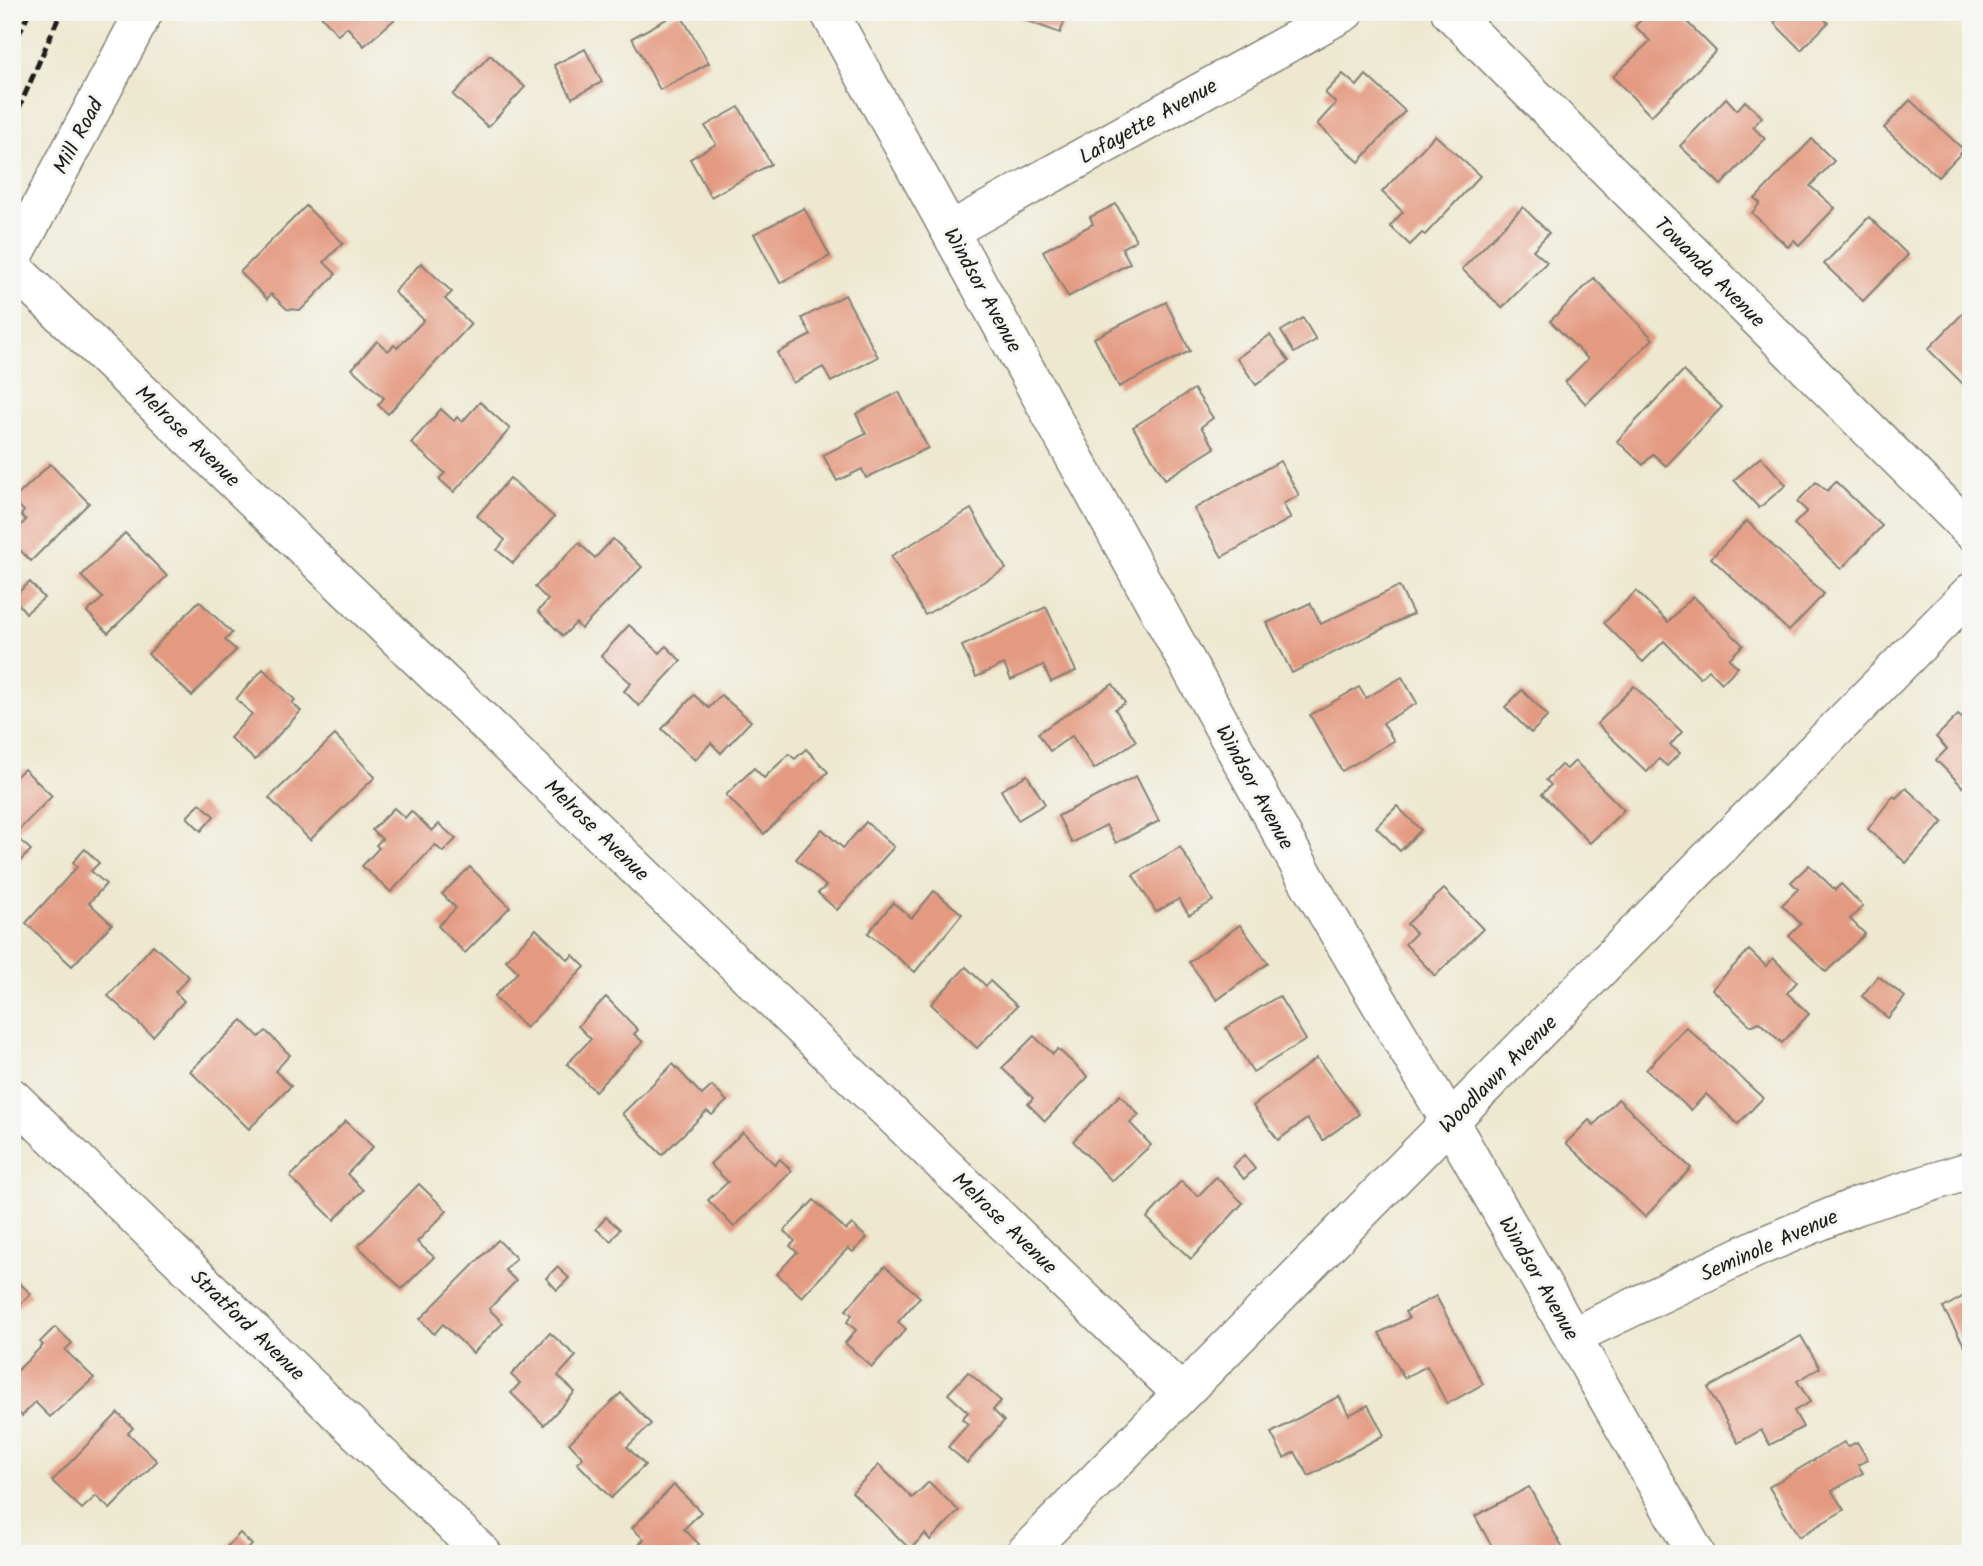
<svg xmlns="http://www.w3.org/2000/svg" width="1983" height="1566" font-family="Kalam,sans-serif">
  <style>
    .building { fill: #e49a81 }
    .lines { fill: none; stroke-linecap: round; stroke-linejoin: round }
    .street-casing { stroke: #848276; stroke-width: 40 }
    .street { stroke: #fff; stroke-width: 37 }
    .rail { stroke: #1c1c1c; stroke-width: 5; stroke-dasharray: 10 5; stroke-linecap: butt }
    .labels { text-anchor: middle; stroke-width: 6; stroke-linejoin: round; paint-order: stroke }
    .street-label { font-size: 21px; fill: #1c1c1c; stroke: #f6f6f2 }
  </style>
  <rect width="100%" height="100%" fill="#f6f6f2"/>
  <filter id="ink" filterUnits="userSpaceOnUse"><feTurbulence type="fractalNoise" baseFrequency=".0143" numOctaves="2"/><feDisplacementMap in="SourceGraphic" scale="14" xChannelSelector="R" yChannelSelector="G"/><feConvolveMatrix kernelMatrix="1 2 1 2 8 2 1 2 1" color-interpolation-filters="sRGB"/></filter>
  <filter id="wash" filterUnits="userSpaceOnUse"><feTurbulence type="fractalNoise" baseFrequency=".00686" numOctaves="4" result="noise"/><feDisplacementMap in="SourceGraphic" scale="28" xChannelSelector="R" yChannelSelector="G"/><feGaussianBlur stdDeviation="1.57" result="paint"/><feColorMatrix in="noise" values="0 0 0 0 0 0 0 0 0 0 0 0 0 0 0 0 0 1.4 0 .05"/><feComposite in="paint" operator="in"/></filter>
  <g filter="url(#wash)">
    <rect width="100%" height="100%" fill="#ede8cf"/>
    <g id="blocks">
      <g class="building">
        <path d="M318,12H389L395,19L364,46L347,27L338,35Z"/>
        <path d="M679,12L709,63L660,90L632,38Z"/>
        <path d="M1003,12H1068L1060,33Z"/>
        <path d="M1649,12H1677L1716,51L1651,116L1613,77L1650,41L1635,26Z"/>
        <path d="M1784,12H1818L1828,23L1801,50L1774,23Z"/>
        <path d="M585,49L602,82L572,98L554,65Z"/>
        <path d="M490,55L525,87L488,127L453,95Z"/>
        <path d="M1343,74L1357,86L1366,75L1405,111L1359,162L1317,124L1336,103L1325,93Z"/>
        <path d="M1726,98L1737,110L1745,101L1762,117L1753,127L1765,139L1721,185L1680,146Z"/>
        <path d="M1910,100L1964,150L1938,177L1884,128Z"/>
        <path d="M739,107L771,164L711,197L690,159L716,144L705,126Z"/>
        <path d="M1435,135L1480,176L1425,235L1422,233L1410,245L1390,226L1403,212L1382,192Z"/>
        <path d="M1812,139L1834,161L1810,186L1835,208L1799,245L1794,240L1788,247L1752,213L1760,203L1755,199Z"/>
        <path d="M1116,204L1136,240L1122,248L1130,263L1068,297L1043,251L1093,224L1090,217Z"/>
        <path d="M306,206L343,243L324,262L336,274L301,310L287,309L271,294L267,299L240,272Z"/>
        <path d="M1523,207L1549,233L1533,250L1547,262L1502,308L1462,269Z"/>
        <path d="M804,208L830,256L780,283L754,234Z"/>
        <path d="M1869,217L1908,255L1863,301L1824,264Z"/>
        <path d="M421,263L452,292L445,299L471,324L388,414L378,405L384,398L352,369L377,341L388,351L394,345L397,348L424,320L394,292Z"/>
        <path d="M1594,278L1653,339L1586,404L1565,382L1588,359L1550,321Z"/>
        <path d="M845,295L878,357L831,382L823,367L793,383L777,353L811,335L802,318Z"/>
        <path d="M1166,302L1190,351L1119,387L1094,338Z"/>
        <path d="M1971,305V383L1966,387L1928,349Z"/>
        <path d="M1303,318L1316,340L1294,353L1281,331Z"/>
        <path d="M1270,335L1289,361L1256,385L1237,358Z"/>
        <path d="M1683,371L1722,407L1666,466L1653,454L1643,465L1617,441Z"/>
        <path d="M1194,389L1213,418L1201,427L1215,448L1165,479L1133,427Z"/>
        <path d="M899,392L928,448L866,478L862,469L837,481L823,455L866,434L856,414Z"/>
        <path d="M480,402L510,429L454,492L439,479L445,473L411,443L441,409L454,421L457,417L462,422Z"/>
        <path d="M1761,457L1786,485L1759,508L1734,480Z"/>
        <path d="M1280,461L1299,495L1283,504L1291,518L1222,557L1194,509Z"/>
        <path d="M50,464L89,503L31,561L12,542V534L26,520L21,515L24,511L13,500Z"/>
        <path d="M510,478L554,517L513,563L497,550L505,540L477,516Z"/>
        <path d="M1816,482L1827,491L1836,482L1882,526L1841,569L1794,524L1807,511L1797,502Z"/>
        <path d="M971,509L1006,569L925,615L891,556Z"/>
        <path d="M1747,521L1824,594L1789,631L1711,558Z"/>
        <path d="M125,533L167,576L108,633L87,612L103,598L81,576Z"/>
        <path d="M613,539L642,567L581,629L576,623L563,636L538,611L548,600L535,587L579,543L595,558Z"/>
        <path d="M30,582L44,598L26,613L13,597Z"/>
        <path d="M1399,586L1413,614L1292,673L1267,623L1310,603L1321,624Z"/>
        <path d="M1636,591L1668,622L1693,596L1743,645L1729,659L1738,667L1722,683L1709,670L1700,678L1664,641L1643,662L1604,623Z"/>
        <path d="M199,601L232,633L225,640L236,650L192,696L148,654Z"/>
        <path d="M1046,607L1076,671L1051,682L1043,665L1011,680L1004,664L976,677L962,646Z"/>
        <path d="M629,625L660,653L666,646L681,661L639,706L624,691L631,683L601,656Z"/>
        <path d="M263,669L295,700L292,703L301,711L255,760L230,738L252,714L236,699Z"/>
        <path d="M1402,677L1417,703L1383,723L1394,741L1342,771L1310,715L1359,687L1366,698Z"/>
        <path d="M1113,684L1125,703L1115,709L1136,741L1094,769L1072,736L1050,751L1038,733Z"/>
        <path d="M1634,686L1682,732L1670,745L1680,753L1667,766L1659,759L1647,772L1597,724Z"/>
        <path d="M1522,690L1548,716L1531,733L1505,707Z"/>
        <path d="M694,695L709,708L721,695L751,721L721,753L711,743L695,760L662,729Z"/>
        <path d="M1958,715L1971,725V795L1936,760L1947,749L1936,737Z"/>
        <path d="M335,735L375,777L310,840L269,798Z"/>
        <path d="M806,749L828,772L764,834L726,795L754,768L764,778L789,754L795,759Z"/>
        <path d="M1575,761L1624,810L1590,843L1542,794L1551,785L1546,780L1561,765L1567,769Z"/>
        <path d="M24,769L52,796L14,835L31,850L12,869V780Z"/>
        <path d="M1027,775L1045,804L1018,820L1001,790Z"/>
        <path d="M1136,776L1159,821L1116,843L1106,825L1072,843L1058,816Z"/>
        <path d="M1906,788L1943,822L1906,863L1868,829L1893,796L1896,798Z"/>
        <path d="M200,803L214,816L201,831L187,817Z"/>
        <path d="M1397,806L1421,830L1400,851L1376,827Z"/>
        <path d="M394,808L405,818L411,811L432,831L439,824L456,839L443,852L435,845L391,892L362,866L379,848L376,845L382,839L372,830Z"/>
        <path d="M866,822L894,847L837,910L818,893L826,886L796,859L822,829L843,848Z"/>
        <path d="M1180,847L1213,901L1189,915L1179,899L1156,912L1133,875Z"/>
        <path d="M85,849L99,863L91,871L106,884L89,903L112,924L72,966L26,923L77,867L73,862Z"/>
        <path d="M1809,865L1835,890L1841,884L1863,906L1850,919L1865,934L1826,972L1789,936L1801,924L1782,905L1798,889L1791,882Z"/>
        <path d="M470,867L510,907L465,953L438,926L456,908L442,894Z"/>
        <path d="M1444,889L1483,929L1435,976L1405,944L1416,933L1407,924Z"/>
        <path d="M934,891L962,914L915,972L868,933L893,903L912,918Z"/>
        <path d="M1240,925L1268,963L1217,1000L1189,962Z"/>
        <path d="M536,929L568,960L573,955L585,967L526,1028L494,997L518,972L506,960Z"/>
        <path d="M153,945L189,977L175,992L184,1001L153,1036L108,996Z"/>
        <path d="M1749,950L1766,966L1773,958L1797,982L1787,993L1809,1014L1782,1043L1759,1022L1751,1026L1712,989Z"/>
        <path d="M966,967L986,986L990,981L1017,1006L977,1048L931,1004Z"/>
        <path d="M1878,976L1905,997L1888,1018L1862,996Z"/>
        <path d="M1279,996L1306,1040L1253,1072L1226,1028Z"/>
        <path d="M606,997L638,1030L634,1034L643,1042L595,1091L567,1064L591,1039L578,1026Z"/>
        <path d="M242,1020L259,1037L266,1031L290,1055L275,1071L291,1086L249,1129L190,1071Z"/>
        <path d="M1686,1027L1763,1098L1738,1124L1706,1094L1691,1110L1646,1070Z"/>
        <path d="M1034,1036L1053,1054L1058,1049L1088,1077L1045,1121L1028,1104L1033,1098L1002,1068Z"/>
        <path d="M1317,1058L1359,1114L1323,1140L1307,1119L1278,1140L1253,1106Z"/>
        <path d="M673,1064L702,1095L712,1086L727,1101L712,1115L707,1111L662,1155L622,1114Z"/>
        <path d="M1120,1095L1139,1115L1130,1123L1151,1145L1112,1181L1073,1141Z"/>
        <path d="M1618,1099L1691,1168L1645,1217L1566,1143L1589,1120L1594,1125Z"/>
        <path d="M346,1121L373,1147L347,1174L363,1190L334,1220L290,1177Z"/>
        <path d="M743,1132L775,1165L780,1159L792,1171L734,1227L708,1200L728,1182L710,1164Z"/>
        <path d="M1244,1155L1255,1169L1244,1179L1233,1166Z"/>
        <path d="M1216,1177L1243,1203L1191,1259L1147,1218L1181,1181L1198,1196Z"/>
        <path d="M419,1184L447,1211L417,1242L434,1257L402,1289L358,1246Z"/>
        <path d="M814,1200L846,1230L852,1224L867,1238L853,1252L848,1248L802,1297L777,1274L797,1252L790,1246L795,1241L784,1231Z"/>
        <path d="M606,1217L620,1229L611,1241L596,1229Z"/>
        <path d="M498,1240L516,1258L505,1270L516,1281L489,1309L503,1323L473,1353L443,1324L434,1334L420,1319Z"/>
        <path d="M885,1266L920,1297L898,1322L906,1329L872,1367L845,1343L856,1330L847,1322L852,1315L846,1310Z"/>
        <path d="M557,1267L569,1278L557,1290L546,1278Z"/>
        <path d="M12,1276L31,1294L12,1313Z"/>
        <path d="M1971,1292V1357L1943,1308Z"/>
        <path d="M1436,1296L1483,1384L1447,1404L1427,1366L1404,1378L1379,1333L1409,1318L1405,1312Z"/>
        <path d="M55,1327L72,1343L65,1350L94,1378L50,1417L35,1402L22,1416L12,1407V1376L43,1345L40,1342Z"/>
        <path d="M550,1333L576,1356L558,1376L575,1392L544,1425L511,1393L520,1383L511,1375Z"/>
        <path d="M1801,1336L1820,1368L1797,1381L1810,1402L1794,1411L1803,1427L1770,1445L1761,1430L1738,1443L1708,1388Z"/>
        <path d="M968,1372L1001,1401L993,1410L1004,1421L967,1463L948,1447L968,1424L962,1419L968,1412L948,1394Z"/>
        <path d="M621,1393L651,1424L627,1447L645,1465L611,1498L577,1463L583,1458L569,1443Z"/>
        <path d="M1339,1396L1349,1415L1368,1405L1384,1435L1309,1476L1295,1452L1284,1458L1271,1433Z"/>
        <path d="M118,1413L133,1428L128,1433L157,1461L110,1509L96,1496L82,1509L52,1481Z"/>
        <path d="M1844,1442L1847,1447L1857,1442L1868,1460L1858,1465L1863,1473L1832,1491L1844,1510L1799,1537L1769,1487Z"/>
        <path d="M879,1465L912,1498L929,1482L959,1511L930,1540L925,1534L910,1549L852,1492Z"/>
        <path d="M674,1485L701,1512L684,1529L699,1544L689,1554H647L638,1546L644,1539L632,1528Z"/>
        <path d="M1529,1487L1566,1554H1496L1475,1516Z"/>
        <path d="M240,1533L252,1545L248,1549L253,1554H220Z"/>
      </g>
    </g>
  </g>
  <g filter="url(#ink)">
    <use href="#blocks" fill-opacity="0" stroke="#848276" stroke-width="2"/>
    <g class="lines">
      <g class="street-casing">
        <g id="street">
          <path d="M829,12L1307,880L1450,1122L1696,1554"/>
          <path d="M1450,12L1971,531"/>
          <path d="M951,230L1345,12"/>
          <path d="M12,260L144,12"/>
          <path d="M12,267L1181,1393"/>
          <path d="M12,1097L483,1554"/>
          <path d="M1573,1336L1759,1247L1857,1206L1971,1170"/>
          <path d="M1024,1554L1971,592"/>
        </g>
      </g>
      <use href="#street" class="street"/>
      <g class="rail">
        <path d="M12,49L29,12"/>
        <path d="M12,124L61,12"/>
      </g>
    </g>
  </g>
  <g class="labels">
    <g class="street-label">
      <text transform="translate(1148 121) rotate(-29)" y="7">Lafayette Avenue</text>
      <text transform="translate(78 136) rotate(-62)" y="7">Mill Road</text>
      <text transform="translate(1710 272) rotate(45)" y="7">Towanda Avenue</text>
      <text transform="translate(983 290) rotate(61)" y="7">Windsor Avenue</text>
      <text transform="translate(188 436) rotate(44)" y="7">Melrose Avenue</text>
      <text transform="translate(1255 787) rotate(61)" y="7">Windsor Avenue</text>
      <text transform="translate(597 830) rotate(44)" y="7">Melrose Avenue</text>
      <text transform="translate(1498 1074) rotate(-45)" y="7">Woodlawn Avenue</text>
      <text transform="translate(1005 1223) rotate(44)" y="7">Melrose Avenue</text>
      <text transform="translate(1769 1245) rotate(-24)" y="7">Seminole Avenue</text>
      <text transform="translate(1539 1278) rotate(60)" y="7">Windsor Avenue</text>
      <text transform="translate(248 1325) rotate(44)" y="7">Stratford Avenue</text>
    </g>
  </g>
  <rect width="1983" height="1566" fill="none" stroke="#f6f6f2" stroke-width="42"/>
</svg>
